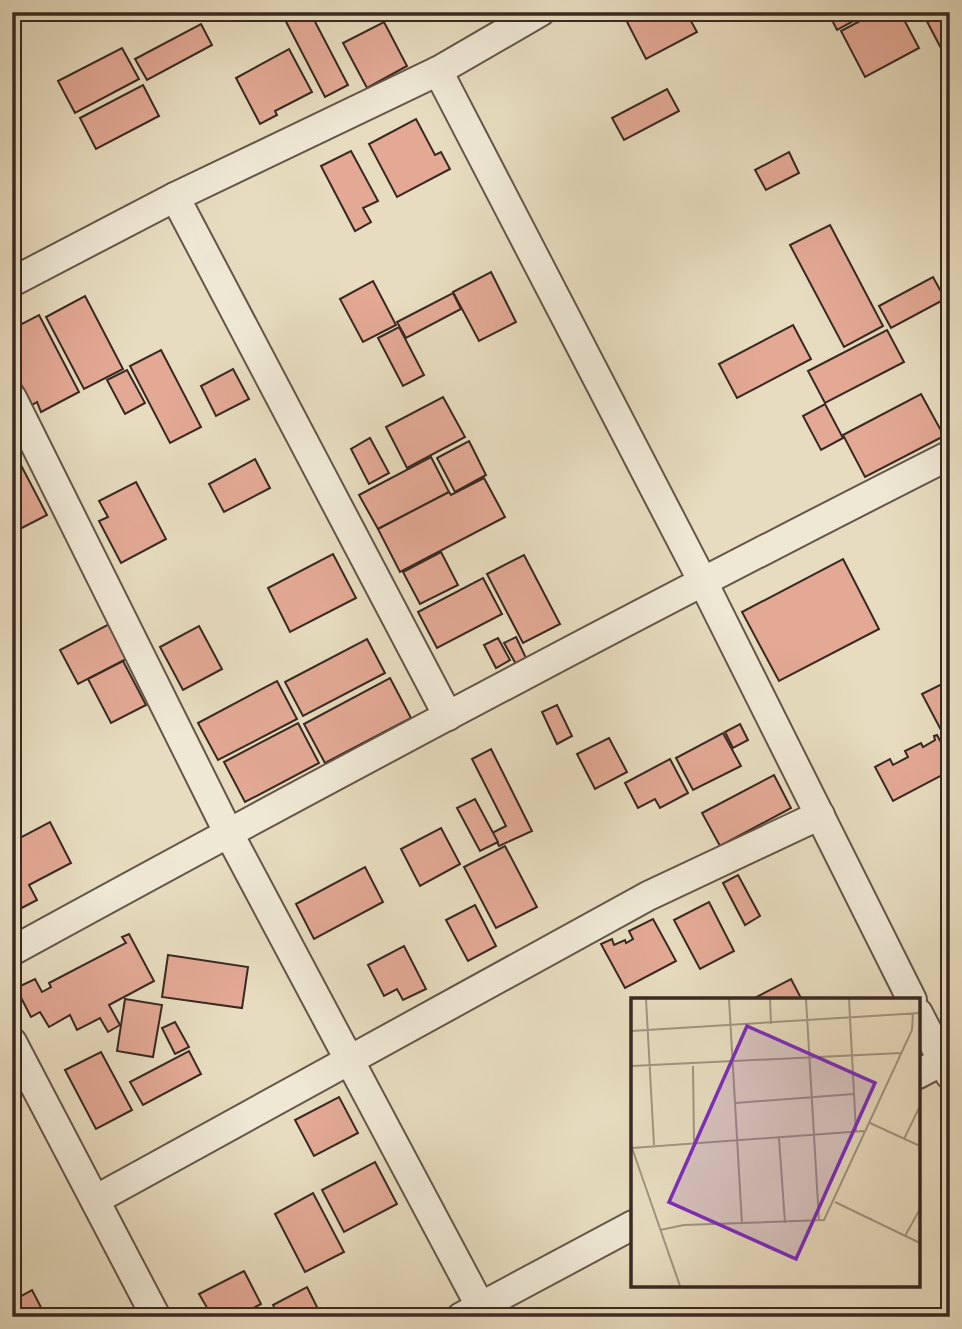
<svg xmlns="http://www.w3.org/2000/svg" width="962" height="1329" font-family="Vollkorn,serif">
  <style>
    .building { fill: #e3a995; stroke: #392922; stroke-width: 2 }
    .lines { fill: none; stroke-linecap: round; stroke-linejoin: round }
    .minor-casing { stroke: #645649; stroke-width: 32 }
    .minor { stroke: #efe8d5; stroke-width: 28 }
    .inset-road { fill: none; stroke: #a19480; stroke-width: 2 }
    .view { fill: #7b2cbf; fill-opacity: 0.15; stroke: #7b2cbf; stroke-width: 3.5 }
    .inset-edge { fill: none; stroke: #392922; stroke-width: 3.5 }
  </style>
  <rect width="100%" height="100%" fill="#e7dcbf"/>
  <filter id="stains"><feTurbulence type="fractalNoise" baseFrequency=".00286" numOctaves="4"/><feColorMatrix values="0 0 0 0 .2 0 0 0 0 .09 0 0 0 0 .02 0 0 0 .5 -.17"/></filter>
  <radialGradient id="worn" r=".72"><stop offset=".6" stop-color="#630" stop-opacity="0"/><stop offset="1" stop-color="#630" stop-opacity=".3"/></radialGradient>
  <g class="building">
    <path d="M281,12H310L348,85L325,97Z"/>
    <path d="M622,12H686L697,32L646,59Z"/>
    <path d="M828,12H870L837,30Z"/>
    <path d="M877,12H900L919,48L865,77L841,31Z"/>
    <path d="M922,12H948L950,48L943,52Z"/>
    <path d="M384,22L407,66L367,88L343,43Z"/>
    <path d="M201,24L212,45L147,80L135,59Z"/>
    <path d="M122,48L139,79L75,113L58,81Z"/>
    <path d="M289,49L312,92L275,111L277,115L260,124L236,78Z"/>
    <path d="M143,85L159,116L96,149L80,118Z"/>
    <path d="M667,89L679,111L624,140L612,118Z"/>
    <path d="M416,119L435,155L441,152L450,169L397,197L369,144Z"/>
    <path d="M351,151L378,201L363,208L371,222L355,231L321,166Z"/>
    <path d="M789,152L799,173L766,190L755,170Z"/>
    <path d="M830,225L883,326L844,347L790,245Z"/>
    <path d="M491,272L516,322L479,341L453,292Z"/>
    <path d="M933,277L945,299L891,328L879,306Z"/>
    <path d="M373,281L396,325L363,342L340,299Z"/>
    <path d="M453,293L461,309L406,338L397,322Z"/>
    <path d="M85,296L123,369L84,389L46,317Z"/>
    <path d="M39,315L79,392L41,412L37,402L32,405L15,373L20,370L12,354V329Z"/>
    <path d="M793,325L811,359L737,398L719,364Z"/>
    <path d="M399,327L424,375L403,386L378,338Z"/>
    <path d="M887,330L904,362L825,403L808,371Z"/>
    <path d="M161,350L201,427L170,443L130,366Z"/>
    <path d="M233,369L249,399L216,416L201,386Z"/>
    <path d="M127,370L145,403L125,414L107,380Z"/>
    <path d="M921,394L944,436L865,477L843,435Z"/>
    <path d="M443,397L465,437L407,468L386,427Z"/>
    <path d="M825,404L843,438L821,450L803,416Z"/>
    <path d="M370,438L389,473L369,484L351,449Z"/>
    <path d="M469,441L486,475L455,492L437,458Z"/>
    <path d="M12,448L47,515L12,533Z"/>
    <path d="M431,457L449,492L378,529L359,495Z"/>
    <path d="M255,459L270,488L224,512L209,484Z"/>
    <path d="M484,478L505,517L400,572L378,529L449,492L451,495Z"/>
    <path d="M136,482L166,539L121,563L99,521L108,517L99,501Z"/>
    <path d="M441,552L458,585L420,604L403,572Z"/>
    <path d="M333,554L356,598L290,632L268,588Z"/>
    <path d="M524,555L560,624L523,643L487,574Z"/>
    <path d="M843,559L879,629L779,681L742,612Z"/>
    <path d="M483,578L502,614L437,648L418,612Z"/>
    <path d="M113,622L132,656L78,684L60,650Z"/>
    <path d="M199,626L222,669L183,690L160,647Z"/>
    <path d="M516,637L526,658L516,664L504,643Z"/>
    <path d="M498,638L510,660L496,668L484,645Z"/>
    <path d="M367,639L385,673L303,716L285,682Z"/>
    <path d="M123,661L146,705L111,723L88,679Z"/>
    <path d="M390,678L411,718L325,763L304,724Z"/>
    <path d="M950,680V728L942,732L922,694Z"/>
    <path d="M277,681L297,719L218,760L198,723Z"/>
    <path d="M557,705L572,736L557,744L542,712Z"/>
    <path d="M298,723L319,763L245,802L224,762Z"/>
    <path d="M740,724L748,740L733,748L725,732Z"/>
    <path d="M723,733L741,766L693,790L676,758Z"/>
    <path d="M937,735L950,759V771L893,801L875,767L890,759L893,765L908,757L905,751L921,743L923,747L935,740L934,736Z"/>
    <path d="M609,738L627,772L595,789L577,754Z"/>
    <path d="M491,749L532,831L499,846L492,833L506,826L472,759Z"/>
    <path d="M670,759L688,793L660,808L655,799L638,808L625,783Z"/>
    <path d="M774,775L791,808L720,846L702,813Z"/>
    <path d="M475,799L498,842L480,851L457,808Z"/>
    <path d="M50,822L71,863L29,885L37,900L12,913V842Z"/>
    <path d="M441,828L460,864L420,886L401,849Z"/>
    <path d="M505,846L537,907L496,928L464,867Z"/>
    <path d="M365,867L383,902L314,939L296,904Z"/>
    <path d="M738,875L760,916L745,925L723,883Z"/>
    <path d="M709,902L734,951L700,969L674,920Z"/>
    <path d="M475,905L496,946L468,961L446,920Z"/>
    <path d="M653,919L676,961L625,988L601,944L612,939L614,945L625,940L626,943L633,939L629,931Z"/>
    <path d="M129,934L154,981L109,1005L120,1025L108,1032L100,1018L77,1030L70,1015L49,1027L40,1012L31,1017L16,988L35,979L42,992L51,987L49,983L126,943L122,937Z"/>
    <path d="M404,946L426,989L403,1000L397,989L384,996L368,965Z"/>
    <path d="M168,955L248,967L242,1008L162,997Z"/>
    <path d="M791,979L802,1000H751Z"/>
    <path d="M125,999L162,1005L153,1057L117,1051Z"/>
    <path d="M175,1022L189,1047L175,1054L162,1028Z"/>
    <path d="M189,1051L201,1074L143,1105L130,1082Z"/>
    <path d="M101,1052L132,1110L96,1129L65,1070Z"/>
    <path d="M339,1097L358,1133L314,1156L295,1120Z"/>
    <path d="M375,1162L397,1204L344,1232L322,1190Z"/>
    <path d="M313,1193L344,1252L305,1272L275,1214Z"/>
    <path d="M244,1271L261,1304L236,1317H198L209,1311L199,1294Z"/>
    <path d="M307,1287L322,1317H279L273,1305Z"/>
    <path d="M32,1290L46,1317H12V1301Z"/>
  </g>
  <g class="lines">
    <g class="minor-casing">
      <g id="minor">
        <path d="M438,71L702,580L912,1000"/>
        <path d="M175,197L448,716"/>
        <path d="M12,282L175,197L438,71L540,12"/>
        <path d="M12,398L228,832L486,1317"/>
        <path d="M12,951C322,781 634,615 950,455"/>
        <path d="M918,1013L950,1075"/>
        <path d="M12,1042L156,1317"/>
        <path d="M918,1074L950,1057"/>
        <path d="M95,1200L648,896L820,815"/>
        <path d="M461,1317L633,1225"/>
      </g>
    </g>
    <use href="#minor" class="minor"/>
  </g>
  <g transform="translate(631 998)">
    <rect width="289" height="289" fill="#e7dcbf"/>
    <path class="inset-road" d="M15,1L23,147M98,1L111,226M139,1L140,26M175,1L188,223M218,1L225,134M0,33L289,15M0,68L270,55M62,68L63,145M105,105L223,96M239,125L289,148M148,140L154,225M273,141L289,108M0,147L49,288M1,150L233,133M204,204L289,245M29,232L53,227L193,222L281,32L282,15M274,238L289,211"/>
    <path class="view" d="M116,28L244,85L165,261L38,204Z"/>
    <rect width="289" height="289" class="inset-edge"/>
  </g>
  <rect width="962" height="1329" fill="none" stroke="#e7dcbf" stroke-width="42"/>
  <rect x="14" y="14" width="934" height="1301" fill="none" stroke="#392922" stroke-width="3.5"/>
  <rect x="21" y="21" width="920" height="1287" fill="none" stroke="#392922" stroke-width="2"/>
  <rect width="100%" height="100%" filter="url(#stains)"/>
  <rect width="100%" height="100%" fill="url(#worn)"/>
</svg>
